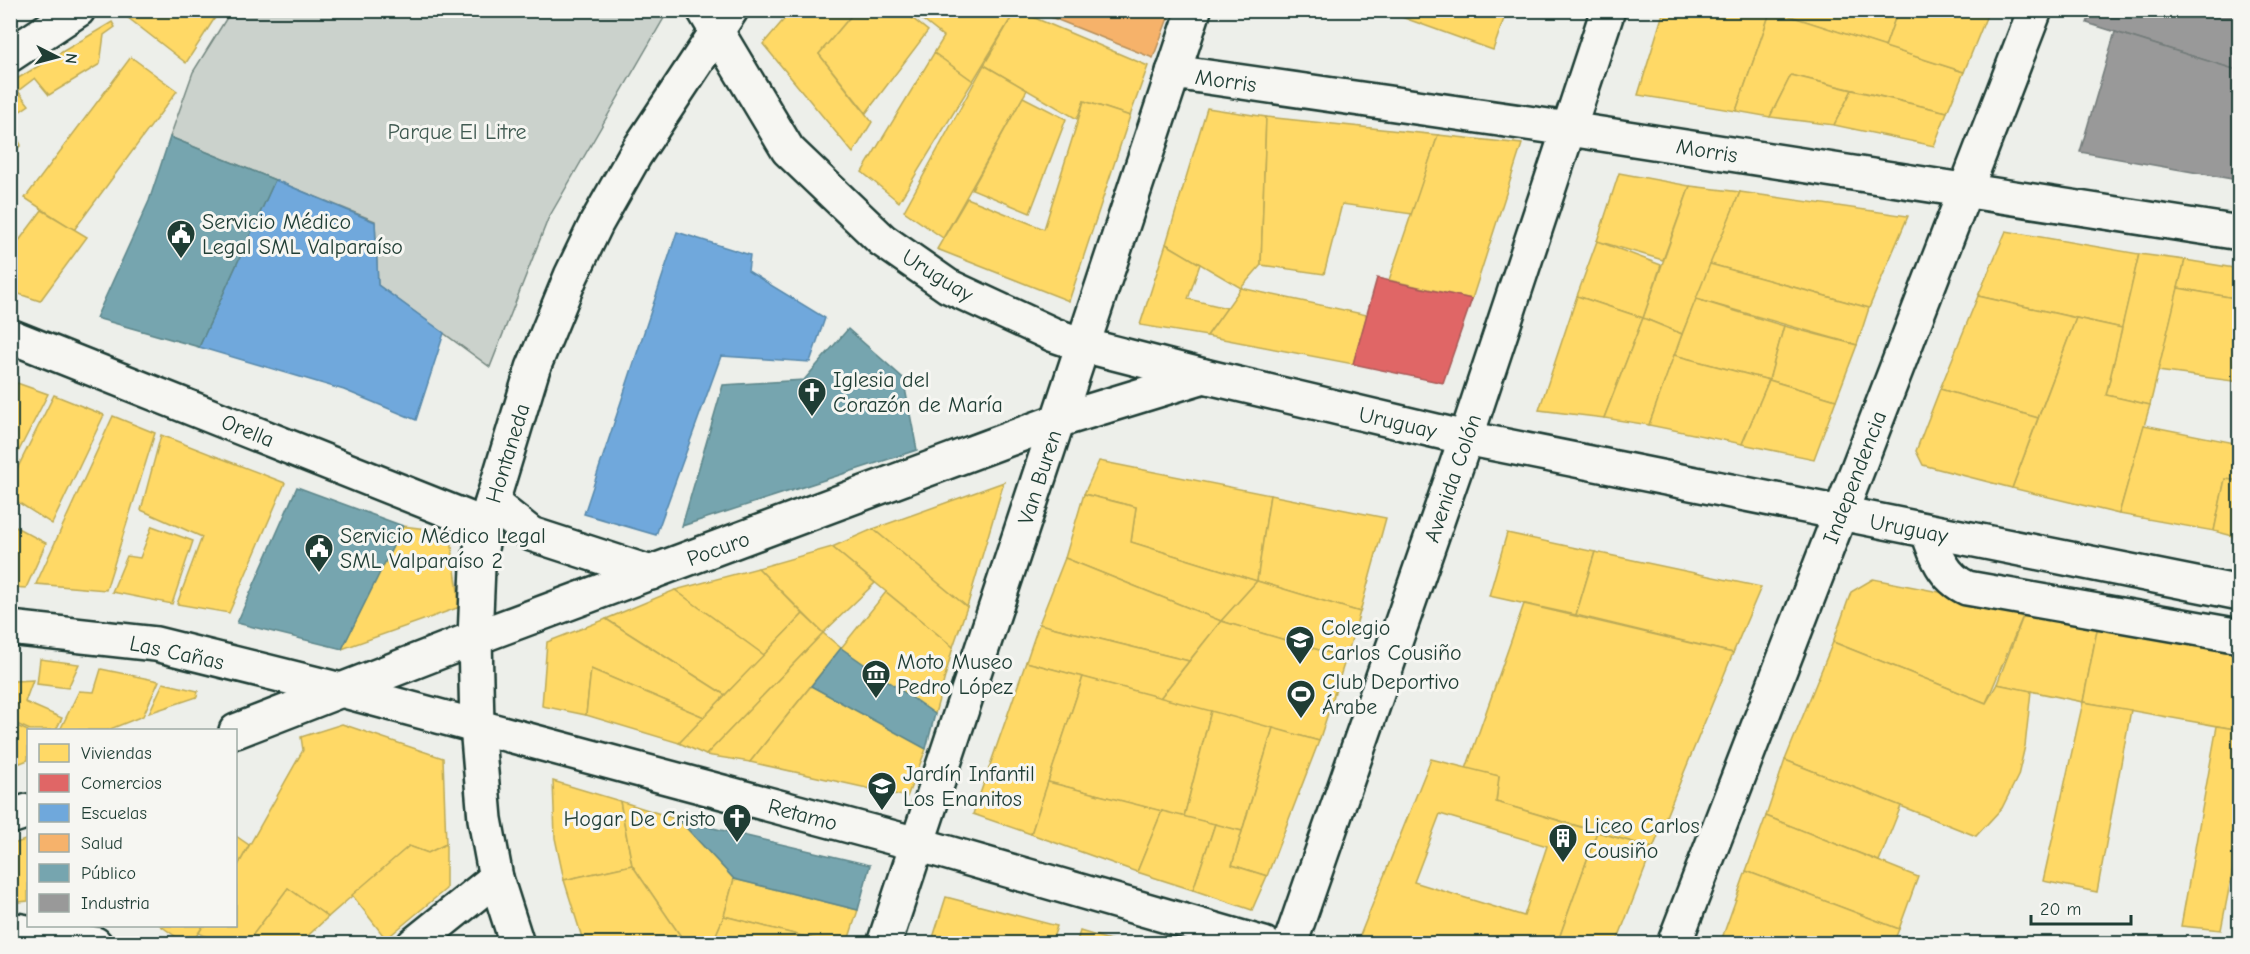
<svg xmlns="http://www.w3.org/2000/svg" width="2250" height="954" font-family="'Comic Neue',sans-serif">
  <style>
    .green { fill: #cbd2cc; stroke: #758880; stroke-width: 1.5 }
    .homes { fill: #ffd966; stroke: #bcaa57; stroke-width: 1.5; fill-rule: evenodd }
    .shops { fill: #e06666; stroke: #a65a57; stroke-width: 1.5 }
    .schools { fill: #6fa8dc; stroke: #5788aa; stroke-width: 1.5 }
    .health { fill: #f6b26b; stroke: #b68f5a; stroke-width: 1.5 }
    .public { fill: #76a5af; stroke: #5c868a; stroke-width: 1.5 }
    .industry { fill: #999; stroke: #747d7b; stroke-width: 1.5 }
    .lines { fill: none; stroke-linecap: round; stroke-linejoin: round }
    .minor-casing { stroke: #1f3d34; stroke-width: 38 }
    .major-casing { stroke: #1f3d34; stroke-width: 38 }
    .minor { stroke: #f6f6f2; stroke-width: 33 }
    .major { stroke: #f6f6f2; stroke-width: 33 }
    .labels { text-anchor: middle; stroke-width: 6; stroke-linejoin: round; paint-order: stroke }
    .street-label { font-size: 22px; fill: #1f3d34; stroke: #f6f6f2 }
    .park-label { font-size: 22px; fill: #415b52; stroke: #f6f6f2 }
    .poi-label { font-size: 22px; fill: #1f3d34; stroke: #f6f6f2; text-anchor: start }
  </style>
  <rect width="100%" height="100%" fill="#edefea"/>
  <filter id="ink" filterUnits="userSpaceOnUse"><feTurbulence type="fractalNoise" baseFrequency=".0167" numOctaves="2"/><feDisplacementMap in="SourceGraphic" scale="12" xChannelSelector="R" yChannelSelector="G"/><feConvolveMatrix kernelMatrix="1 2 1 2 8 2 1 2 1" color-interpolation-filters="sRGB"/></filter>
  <g filter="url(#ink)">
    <path class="green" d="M231,11H668L548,219L490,367L378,285L375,221L170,137L193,72Z"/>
    <g class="homes">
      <path d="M118,10H220L186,63Z"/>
      <path d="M792,10H856L819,54L872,122L853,153L763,44Z"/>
      <path d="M856,10H902L928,31L866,113L819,54Z"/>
      <path d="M910,10H1016L973,81L934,53L944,37Z"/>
      <path d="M1016,10L1148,66L1130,116L1084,101L1077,119L984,65Z"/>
      <path d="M1382,10H1507L1493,50Z"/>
      <path d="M1664,10H1771L1736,111L1638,95Z"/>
      <path d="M1771,10H1898L1885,47Z"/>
      <path d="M1771,10L1964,72L1947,112L1791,75L1770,117L1736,111Z"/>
      <path d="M1898,10H1989L1964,72L1885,47Z"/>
      <path d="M112,22L115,27L104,35L100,64L49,95L35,78L18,91L29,105L10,118V83Z"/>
      <path d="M934,53L973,81L899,202L862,172Z"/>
      <path d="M131,57L177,91L74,230L25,198Z"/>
      <path d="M984,65L1027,90L943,238L904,211Z"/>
      <path d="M1791,75L1852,90L1834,125L1770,117Z"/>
      <path d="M1852,90L1947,112L1934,146L1834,125Z"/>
      <path d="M1023,97L1066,119L1030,213L972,189Z"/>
      <path d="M1084,101L1130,116L1069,301L937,249L967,198L1044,229Z"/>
      <path d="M1207,108L1266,117L1261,265L1241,288L1166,244Z"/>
      <path d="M1266,117L1438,135L1412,214L1342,204L1324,274L1261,265Z"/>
      <path d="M10,124L21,145L10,155Z"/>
      <path d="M1438,135L1522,144L1472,299L1389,280Z"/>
      <path d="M1619,173L1690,186L1663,260L1597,241Z"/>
      <path d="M2240,173V197L2232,196Z"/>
      <path d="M1690,186L1740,192L1682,334L1643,318Z"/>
      <path d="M1740,192L1908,216L1869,308L1710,264Z"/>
      <path d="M42,210L87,237L40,301L10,291V244L15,246Z"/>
      <path d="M2006,231L2139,254L2122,328L1978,296Z"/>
      <path d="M1597,241L1661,265L1643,318L1577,296Z"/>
      <path d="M1166,244L1200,264L1188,299L1227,308L1207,336L1140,325Z"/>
      <path d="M2139,254L2185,260L2150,405L2106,395Z"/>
      <path d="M2185,260L2240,269V299L2178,288Z"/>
      <path d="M1710,264L1869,308L1857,345L1696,299Z"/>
      <path d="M1241,288L1367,315L1353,364L1207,336Z"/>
      <path d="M2178,288L2240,299V382L2158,371Z"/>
      <path d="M1577,296L1643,318L1604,418L1539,410Z"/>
      <path d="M1978,296L2076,318L2038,418L1940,389Z"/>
      <path d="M1696,299L1784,326L1769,380L1674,355Z"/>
      <path d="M1643,318L1682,334L1649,425L1604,418Z"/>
      <path d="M2076,318L2122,328L2106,395L2150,405L2119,514L2012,488Z"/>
      <path d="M1784,326L1857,345L1836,400L1769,380Z"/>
      <path d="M1674,355L1769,380L1742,444L1649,425Z"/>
      <path d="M1769,380L1836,400L1814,459L1742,444Z"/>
      <path d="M17,383L48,394L10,468V396Z"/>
      <path d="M1940,389L2038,418L2012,488L1923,465L1916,451Z"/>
      <path d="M54,395L104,415L52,524L10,497V483Z"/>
      <path d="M113,416L155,433L106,590L36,584Z"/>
      <path d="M2144,425L2240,444V481L2225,479L2214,531L2119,514Z"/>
      <path d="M161,435L285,483L229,613L177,604L202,537L141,510Z"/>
      <path d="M1099,461L1270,495L1257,581L1131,542L1136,507L1084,494Z"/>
      <path d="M2225,479L2240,481V538L2214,531Z"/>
      <path d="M1004,482L967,607L873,529Z"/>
      <path d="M1084,494L1136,507L1131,542L1257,581L1221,621L1065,558Z"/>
      <path d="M1270,495L1386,518L1360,612L1257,581Z"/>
      <path d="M10,524L46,543L26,588L10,587Z"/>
      <path d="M152,526L193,541L172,604L112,592L127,556L140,558Z"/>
      <path d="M403,526L450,532L460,607L342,649Z"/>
      <path d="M873,529L967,607L953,647L832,547Z"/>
      <path d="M1507,533L1595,552L1576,615L1489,596Z"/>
      <path d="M832,547L875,583L823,633L758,568Z"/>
      <path d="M1595,552L1761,587L1733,653L1576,615Z"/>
      <path d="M1065,558L1221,621L1189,661L1039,624Z"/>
      <path d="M758,568L803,614L764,655L675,590Z"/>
      <path d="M1873,579L2026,609L1986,703L1833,642L1851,592Z"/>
      <path d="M1257,581L1360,612L1346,658L1221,621Z"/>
      <path d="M675,590L764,655L725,695L606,619Z"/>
      <path d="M886,592L953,647L935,714L841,648Z"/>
      <path d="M1524,604L1733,653L1653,848L1496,802L1499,776L1466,769Z"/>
      <path d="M2026,609L2098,625L2083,702L1997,684Z"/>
      <path d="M803,614L823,633L706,755L679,743Z"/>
      <path d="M606,619L725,695L704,717L591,669L586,715L542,706L547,642Z"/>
      <path d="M1221,621L1346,658L1319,741L1160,698Z"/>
      <path d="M1039,624L1189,661L1160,698L1026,662Z"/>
      <path d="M2098,625L2240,655V730L2083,702Z"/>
      <path d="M823,633L841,648L750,762L706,755Z"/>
      <path d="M1833,642L1986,703L1997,684L2031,691L2025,746L2018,776L2002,808L1976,836L1785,760Z"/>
      <path d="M40,659L79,664L68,688L37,684Z"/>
      <path d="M1026,662L1083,677L1031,834L973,814Z"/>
      <path d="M101,669L159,681L143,716L108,730H60L79,691L94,692Z"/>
      <path d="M591,669L704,717L679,743L586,715Z"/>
      <path d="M1083,677L1211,711L1184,817L1048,782Z"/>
      <path d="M33,680L25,702L62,718L56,730H30L10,721V689L14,681Z"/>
      <path d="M163,683L198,691L197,697L149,713Z"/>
      <path d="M811,686L926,749L907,797L750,762Z"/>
      <path d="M2083,702L2131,710L2097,892L2043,881Z"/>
      <path d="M1211,711L1273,728L1242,831L1184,817Z"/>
      <path d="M10,723L28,731V760L10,767Z"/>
      <path d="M342,724L443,758L446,844L428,853L409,846L328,917L288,888L246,944H221L199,933L203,926H236V869L303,750L301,737Z"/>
      <path d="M2217,726L2240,730V832L2221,930L2181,926Z"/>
      <path d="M1273,728L1319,741L1267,876L1232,865Z"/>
      <path d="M1431,759L1499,776L1496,802L1597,832L1557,944H1378L1359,938ZM1440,814L1547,846L1524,916L1414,882Z"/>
      <path d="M1785,760L1901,806L1879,861L1766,816Z"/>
      <path d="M553,781L620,801L632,865L564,880L555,838Z"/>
      <path d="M1048,782L1162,811L1137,872L1031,834Z"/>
      <path d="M620,801L679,820L734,879L724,916L712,944H686L632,865Z"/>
      <path d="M1162,811L1215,824L1193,890L1137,872Z"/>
      <path d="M1766,816L1918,877L1899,929L1746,871Z"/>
      <path d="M1215,824L1242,831L1232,865L1267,876L1252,910L1193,890Z"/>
      <path d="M1597,832L1653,848L1616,944H1557Z"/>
      <path d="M236,836L249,845L236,869Z"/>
      <path d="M28,839V901L10,903V845Z"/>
      <path d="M446,844V889L386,939L352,895L409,846L428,853Z"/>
      <path d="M632,865L686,944H584L564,880Z"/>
      <path d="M1746,871L1899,929L1893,944H1720Z"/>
      <path d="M734,879L858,910L847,944H833L724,916Z"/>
      <path d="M288,888L328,917L299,944H246Z"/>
      <path d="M946,897L1057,926L1051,944H931Z"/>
      <path d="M724,916L833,944H712Z"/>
      <path d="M161,926H203L191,944H186Z"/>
      <path d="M1080,931L1123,944H1076Z"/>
    </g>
    <path class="shops" d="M1377,278L1472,299L1443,383L1353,364Z"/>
    <g class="schools">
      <path d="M275,180L375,222L378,285L444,333L416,420L344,390L199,347Z"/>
      <path d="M677,232L750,255L748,271L825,318L810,362L721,356L656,535L584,514Z"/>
    </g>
    <path class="health" d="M1033,10H1171L1153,58Z"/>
    <g class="public">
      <path d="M170,137L275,180L199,347L96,318L149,201Z"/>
      <path d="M848,329L903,378L917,450L682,526L723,385L804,380Z"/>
      <path d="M297,487L403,526L342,649L237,623Z"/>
      <path d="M841,648L935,714L926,749L811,686Z"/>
      <path d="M679,820L870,865L858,910L734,879Z"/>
    </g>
    <g class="industry">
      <path d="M2092,10H2240V71L2087,23Z"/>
      <path d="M2115,32L2240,71L2238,180L2080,152Z"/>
    </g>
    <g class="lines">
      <g class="minor-casing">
        <g id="minor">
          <path d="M704,10L788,150L882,240L948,286L1054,335L1083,345L1204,376L1466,438L2240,593"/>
          <path d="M10,55L78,10"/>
          <path d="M1173,72L1569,129L2240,233"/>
          <path d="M10,336L485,525"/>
          <path d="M492,503L531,534L651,573"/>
          <path d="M1928,532C1935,554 1944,578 1967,588L2240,636"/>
          <path d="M10,628L156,644L341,690L917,844L1264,944"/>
          <path d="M236,731L475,638L1057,421L1204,376"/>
          <path d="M10,817L28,811"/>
          <path d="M10,929L95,944"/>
          <path d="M414,944L496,878"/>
          <path d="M517,944L496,878L485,819L477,726L475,638L478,567L485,525L533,368L571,276L596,224L635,155L731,10"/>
          <path d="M884,944L1194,10"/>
        </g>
      </g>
      <g class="major-casing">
        <g id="major">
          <path d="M1290,944L1466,438L1608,10"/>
          <path d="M1674,944L2035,10"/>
        </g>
      </g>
      <use href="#minor" class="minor"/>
      <use href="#major" class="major"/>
    </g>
  </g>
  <defs>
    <g id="civic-pin" transform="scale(1.5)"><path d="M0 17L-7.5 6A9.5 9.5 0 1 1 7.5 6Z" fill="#1f3d34" stroke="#f6f6f2"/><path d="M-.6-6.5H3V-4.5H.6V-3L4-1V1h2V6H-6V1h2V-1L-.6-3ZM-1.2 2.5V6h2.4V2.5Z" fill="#fff"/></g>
    <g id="church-pin" transform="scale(1.5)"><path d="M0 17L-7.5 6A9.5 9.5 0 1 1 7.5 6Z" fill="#1f3d34" stroke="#f6f6f2"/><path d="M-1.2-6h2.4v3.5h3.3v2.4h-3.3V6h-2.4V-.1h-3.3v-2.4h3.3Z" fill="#fff"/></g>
    <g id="school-pin" transform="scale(1.5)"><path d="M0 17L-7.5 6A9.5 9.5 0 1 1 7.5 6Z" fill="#1f3d34" stroke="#f6f6f2"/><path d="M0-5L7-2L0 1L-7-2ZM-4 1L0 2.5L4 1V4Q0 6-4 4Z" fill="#fff"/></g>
    <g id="museum-pin" transform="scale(1.5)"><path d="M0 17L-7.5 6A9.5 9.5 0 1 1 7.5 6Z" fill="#1f3d34" stroke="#f6f6f2"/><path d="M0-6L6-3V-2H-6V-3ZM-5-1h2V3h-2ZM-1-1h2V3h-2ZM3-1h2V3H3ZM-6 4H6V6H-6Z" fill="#fff"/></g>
    <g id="stadium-pin" transform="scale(1.5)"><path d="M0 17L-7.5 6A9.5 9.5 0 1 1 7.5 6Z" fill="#1f3d34" stroke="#f6f6f2"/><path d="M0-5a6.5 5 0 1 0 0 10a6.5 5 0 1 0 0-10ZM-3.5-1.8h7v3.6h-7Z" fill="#fff"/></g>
    <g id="building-pin" transform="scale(1.5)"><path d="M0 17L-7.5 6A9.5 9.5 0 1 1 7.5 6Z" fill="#1f3d34" stroke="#f6f6f2"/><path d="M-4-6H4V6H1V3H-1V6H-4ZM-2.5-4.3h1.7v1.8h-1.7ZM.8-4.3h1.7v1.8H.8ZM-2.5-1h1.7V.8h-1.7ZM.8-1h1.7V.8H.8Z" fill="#fff"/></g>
  </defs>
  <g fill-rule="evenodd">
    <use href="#civic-pin" x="181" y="234"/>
    <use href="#church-pin" x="812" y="392"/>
    <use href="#civic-pin" x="319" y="548"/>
    <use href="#school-pin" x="1300" y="640"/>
    <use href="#museum-pin" x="876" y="674"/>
    <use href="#stadium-pin" x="1301" y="694"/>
    <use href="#school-pin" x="882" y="786"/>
    <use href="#church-pin" x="737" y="818"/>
    <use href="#building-pin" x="1563" y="838"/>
  </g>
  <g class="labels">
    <g class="street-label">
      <text transform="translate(1226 80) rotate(8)" y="8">Morris</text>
      <text transform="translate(1707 150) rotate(9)" y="8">Morris</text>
      <text transform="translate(938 275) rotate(32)" y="8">Uruguay</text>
      <text transform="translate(1398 422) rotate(13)" y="8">Uruguay</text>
      <text transform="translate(248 430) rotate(22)" y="8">Orella</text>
      <text transform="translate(507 453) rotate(-73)" y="8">Hontaneda</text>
      <text transform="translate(1039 477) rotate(-72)" y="8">Van Buren</text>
      <text transform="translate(1854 477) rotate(-69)" y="8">Independencia</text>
      <text transform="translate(1452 478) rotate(-71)" y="8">Avenida Colón</text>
      <text transform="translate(1909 528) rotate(11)" y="8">Uruguay</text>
      <text transform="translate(718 548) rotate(-20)" y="8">Pocuro</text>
      <text transform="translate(177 652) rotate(12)" y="8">Las Cañas</text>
      <text transform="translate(803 814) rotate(15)" y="8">Retamo</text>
    </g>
    <g class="park-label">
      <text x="457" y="139">Parque El Litre</text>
    </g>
    <g class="poi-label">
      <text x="202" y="229">Servicio Médico<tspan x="202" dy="25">Legal SML Valparaíso</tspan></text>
      <text x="833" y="387">Iglesia del<tspan x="833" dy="25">Corazón de María</tspan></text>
      <text x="340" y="543">Servicio Médico Legal<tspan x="340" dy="25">SML Valparaíso 2</tspan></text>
      <text x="1321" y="635">Colegio<tspan x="1321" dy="25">Carlos Cousiño</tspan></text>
      <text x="897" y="669">Moto Museo<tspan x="897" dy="25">Pedro López</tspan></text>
      <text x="1322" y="689">Club Deportivo<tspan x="1322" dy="25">Árabe</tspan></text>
      <text x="903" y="781">Jardín Infantil<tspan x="903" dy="25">Los Enanitos</tspan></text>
      <text x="716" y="826" text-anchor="end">Hogar De Cristo</text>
      <text x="1584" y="833">Liceo Carlos<tspan x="1584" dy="25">Cousiño</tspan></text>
    </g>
  </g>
  <rect width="2250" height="954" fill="none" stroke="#f6f6f2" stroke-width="36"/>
  <rect x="18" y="18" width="2214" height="918" fill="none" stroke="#1f3d34" stroke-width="2" filter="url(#ink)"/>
  <rect x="27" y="729" width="210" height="198" fill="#f6f6f2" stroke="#a0aca6" stroke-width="1.5"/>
  <rect x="39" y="744" width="30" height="18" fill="#ffd966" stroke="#a0aca6" stroke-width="1.5"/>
  <text x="81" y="759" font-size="18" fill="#1f3d34">Viviendas</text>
  <rect x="39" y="774" width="30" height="18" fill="#e06666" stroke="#a0aca6" stroke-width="1.5"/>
  <text x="81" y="789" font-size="18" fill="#1f3d34">Comercios</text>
  <rect x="39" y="804" width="30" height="18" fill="#6fa8dc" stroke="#a0aca6" stroke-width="1.5"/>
  <text x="81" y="819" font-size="18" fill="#1f3d34">Escuelas</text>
  <rect x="39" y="834" width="30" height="18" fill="#f6b26b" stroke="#a0aca6" stroke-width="1.5"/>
  <text x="81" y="849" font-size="18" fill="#1f3d34">Salud</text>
  <rect x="39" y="864" width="30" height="18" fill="#76a5af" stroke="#a0aca6" stroke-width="1.5"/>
  <text x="81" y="879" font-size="18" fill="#1f3d34">Público</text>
  <rect x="39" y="894" width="30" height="18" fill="#999999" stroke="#a0aca6" stroke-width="1.5"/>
  <text x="81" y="909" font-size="18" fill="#1f3d34">Industria</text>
  <g transform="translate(57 57) rotate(96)" stroke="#f6f6f2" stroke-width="4.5" paint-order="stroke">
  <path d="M0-4.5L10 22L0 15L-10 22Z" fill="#1f3d34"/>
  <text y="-9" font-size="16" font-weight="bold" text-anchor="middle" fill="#1f3d34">N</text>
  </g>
  <path d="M2031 915v9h100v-9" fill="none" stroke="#1f3d34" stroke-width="3"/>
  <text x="2040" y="915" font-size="18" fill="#1f3d34" stroke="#f6f6f2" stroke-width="4.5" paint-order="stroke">20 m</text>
</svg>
